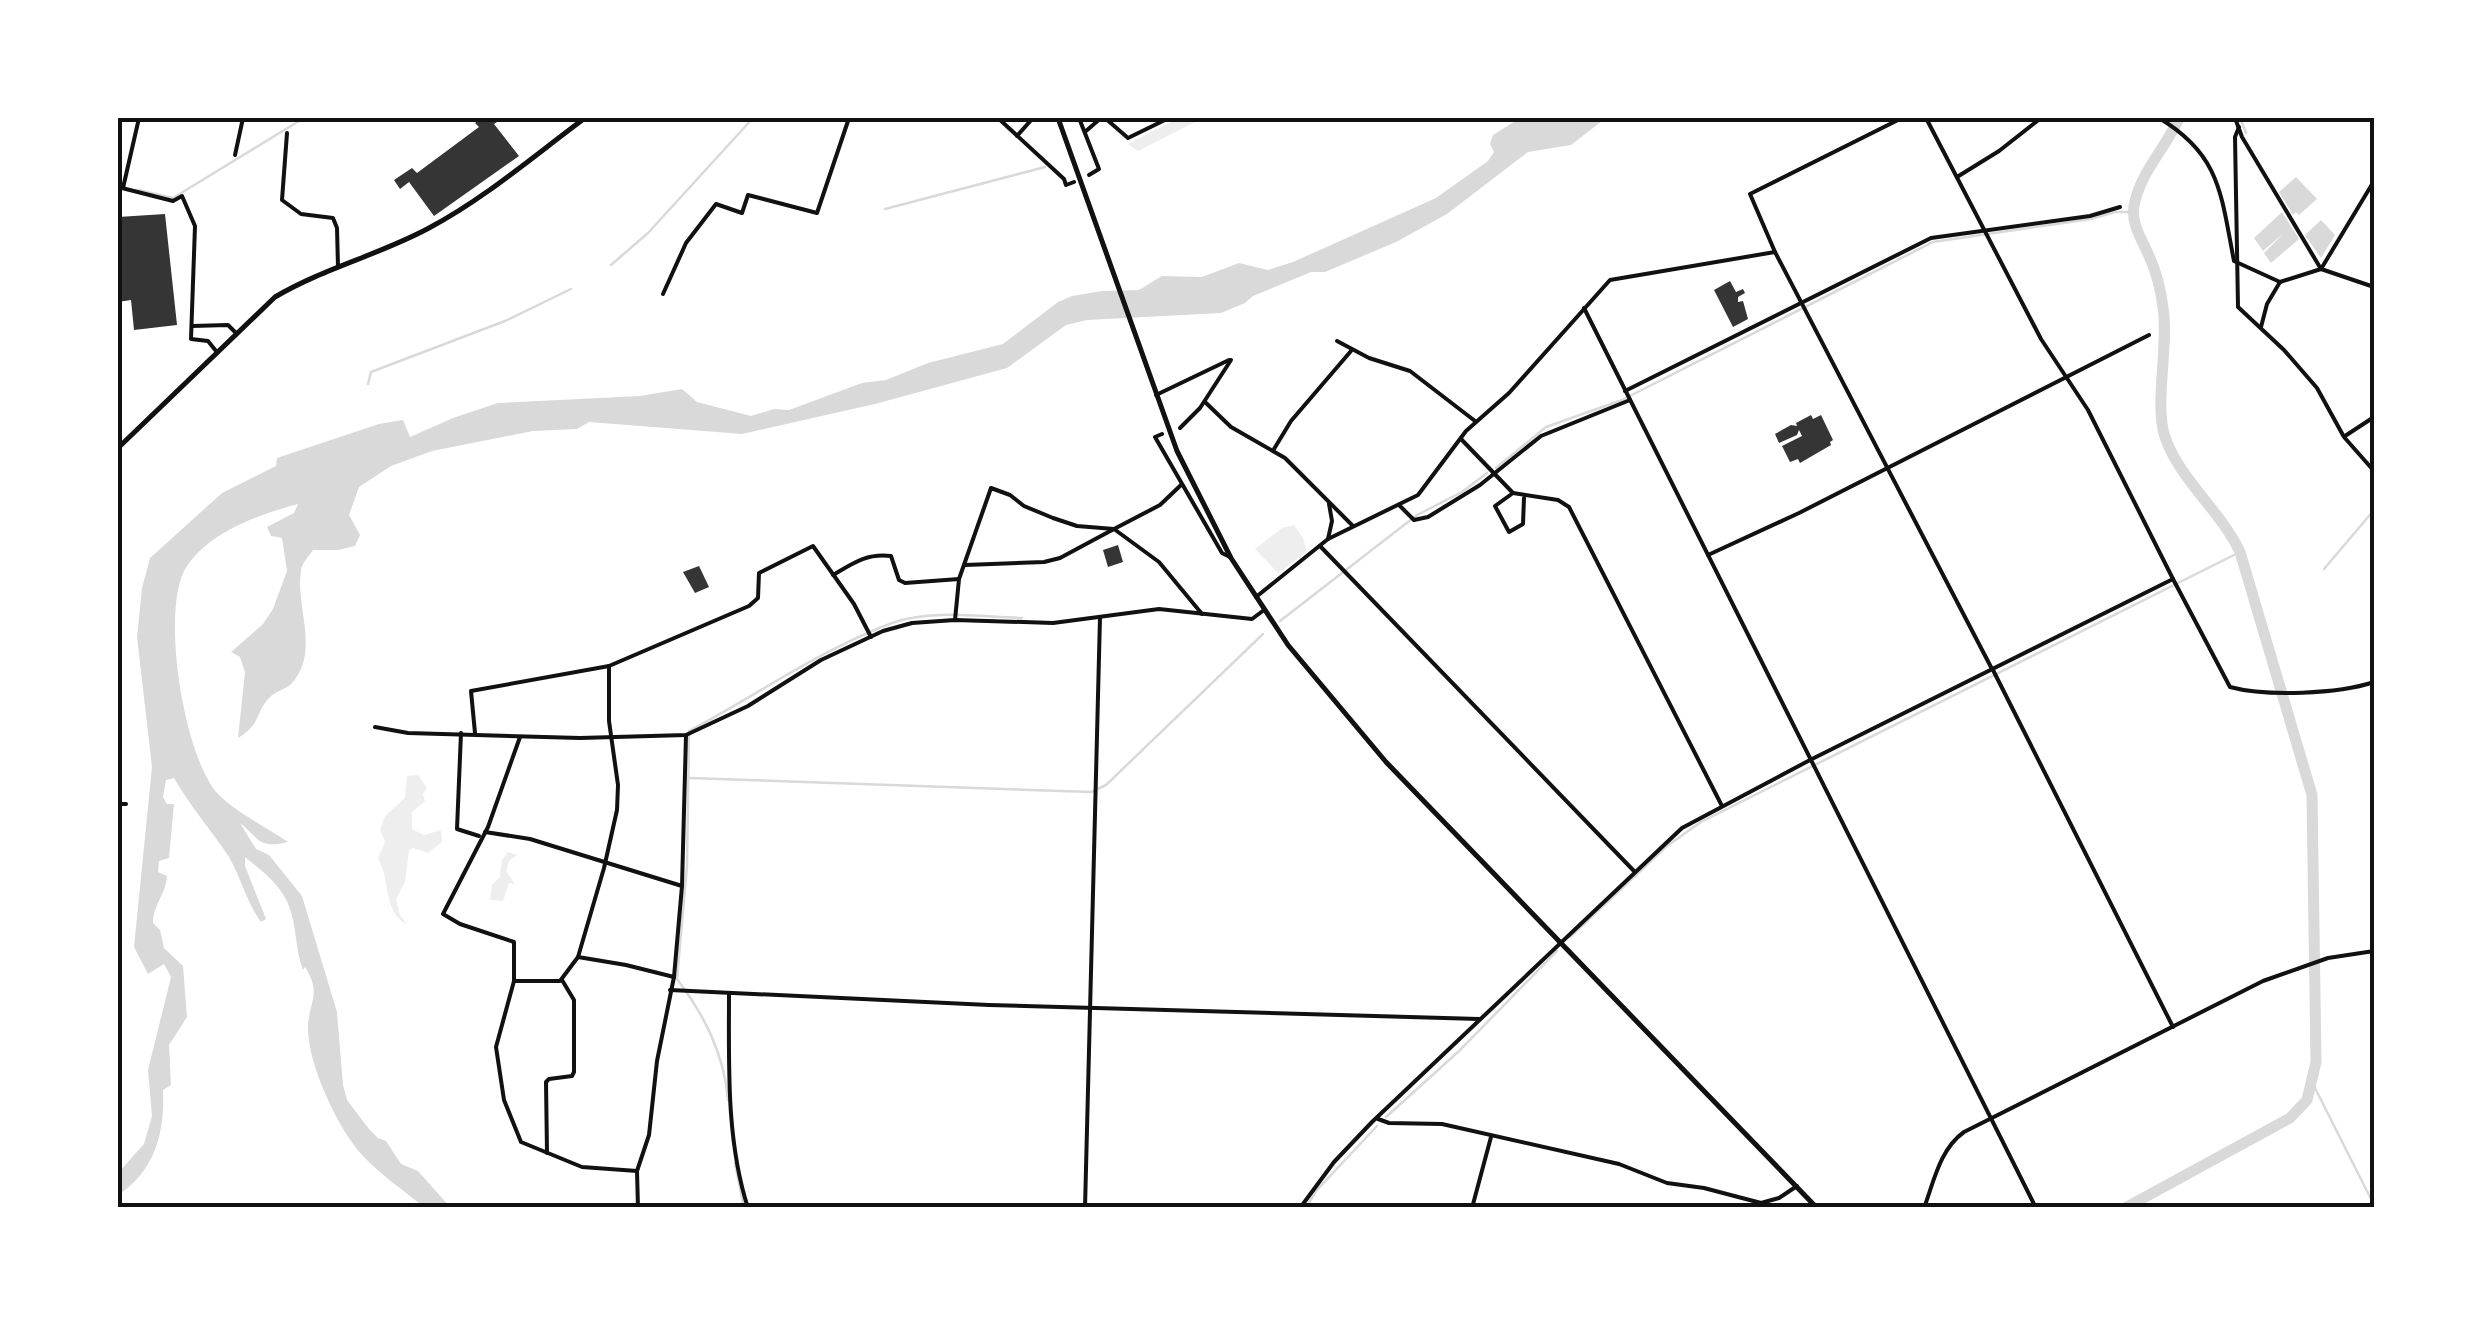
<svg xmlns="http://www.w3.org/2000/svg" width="2492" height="1325" font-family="'PT Sans Narrow',sans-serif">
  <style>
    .green { fill: #eee }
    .water { fill: #d9d9d9 }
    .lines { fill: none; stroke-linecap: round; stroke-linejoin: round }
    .stream { stroke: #d9d9d9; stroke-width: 2.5 }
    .river { stroke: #d9d9d9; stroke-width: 11 }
    .building { fill: #353535 }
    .minor { stroke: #111; stroke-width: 4 }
    .tertiary { stroke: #111; stroke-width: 4 }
    .secondary { stroke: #111; stroke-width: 5 }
    .primary { stroke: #111; stroke-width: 5 }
    .neatline { fill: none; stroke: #111; stroke-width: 4 }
  </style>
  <rect width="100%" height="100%" fill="#fff"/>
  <g class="green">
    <path d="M1179,118H1203L1138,151L1128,144Z"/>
    <path d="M1294,525L1303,538L1307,552L1278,573L1255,549L1282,528Z"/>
    <path d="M418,775L427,788L423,794L425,801L412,812V829L424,835L441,830L442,842L428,853L413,848L409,850L405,882L396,899L400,915L407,925C382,910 391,881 378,858L385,842L380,830L385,816L405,798L407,776Z"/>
    <path d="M508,852L517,855L509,861L506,871L515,884L509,883L503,901L490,900L492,885L500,877L502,860Z"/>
  </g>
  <g class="water">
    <path d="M1520,118H1606L1571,145L1528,152L1447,214L1396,242L1325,272H1311L1253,296L1245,303L1221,313L1087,320L1066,325L1007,368L875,404L742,434L589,422L577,429L533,431L432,451L391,466L359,487L349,515L360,535L355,546L338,550H313C309,556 302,563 301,570C295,608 321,652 291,684C286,689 277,691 271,696C255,711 262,724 238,738L245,672L240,657L231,652L263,624L273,609L287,571L282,538L271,536L267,527L294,513L298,504C258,515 211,531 187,566C159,607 184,758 218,794C237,813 266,827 288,842C258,849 260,839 240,823L256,849L269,855L302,896L337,1012L343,1085L347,1100L369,1129L378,1138L386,1141L401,1164L418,1171L450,1207H424C404,1191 381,1175 363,1156C339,1131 307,1063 308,1027C309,1001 322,994 305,967L303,970C295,950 297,926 289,906C281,885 262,871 245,857V866L266,919L261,922C246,901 241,878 229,857C211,830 190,806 174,778L166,780L163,797L167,804H174L169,858L159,861L158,872L167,876C166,894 153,905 153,923L160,930L164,948L183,966L187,1017L169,1045L171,1085L163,1090C165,1132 155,1171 118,1195V1173L144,1144L152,1116L148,1070L171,977L164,964L148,974L134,947L152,767L137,637L142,588L150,558L222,493L276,466L277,458L379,424L403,420L410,437L453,418L498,403L640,396L682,389L697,402L751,416L774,409L789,410L862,383L886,380L928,363L1003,344L1058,302L1072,296L1102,291L1139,290L1162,276L1202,277L1239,263L1268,270L1293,262L1436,198L1488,161L1494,152L1490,144L1493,135Z"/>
    <path d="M2296,177L2317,199L2299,215L2296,212L2293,215L2279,192Z"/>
    <path d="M2282,212L2299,239L2271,263L2264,253L2284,233L2263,251L2254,238Z"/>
    <path d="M2321,220L2335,235L2321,258L2305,235Z"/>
  </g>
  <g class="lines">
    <g class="stream">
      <path d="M2240,118L2246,133"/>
      <path d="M138,190L173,198L304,118"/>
      <path d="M885,209L1045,167"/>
      <path d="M611,265L648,233L753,118"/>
      <path d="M368,384L371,372L505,321L571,289"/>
      <path d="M1496,468L1546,427L1622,400L1933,242L2091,219L2115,212H2133"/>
      <path d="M2324,569L2374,510"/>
      <path d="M1280,621L1417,515L1462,492L1487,473"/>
      <path d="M690,778L1091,792L1106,785L1263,634"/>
      <path d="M1570,937L1667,846L1701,822L2240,552"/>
      <path d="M2313,1084L2374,1205"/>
      <path d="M728,1100C724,1053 704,1015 677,979L687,866L689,731C757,695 820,650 892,623C931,609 982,617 1022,618"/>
      <path d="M1386,1117L1458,1052L1557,951"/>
      <path d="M735,1163L744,1208"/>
      <path d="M1306,1208L1316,1191L1377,1126"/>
    </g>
    <path class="river" d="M2125,1208L2290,1118L2307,1100L2316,1062L2312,795L2240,552C2221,511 2179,479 2165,437C2154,406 2169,345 2163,308C2161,291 2156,271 2149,256C2142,239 2131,225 2134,206C2140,172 2166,148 2179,118"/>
  </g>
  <g class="building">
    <path d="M482,118H503L494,124L519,156L434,216L409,182L400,189L394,180L412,168L417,173L479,127L475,123Z"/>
    <path d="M165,214L177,325L134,330L131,300L118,302V217Z"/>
    <path d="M1730,281L1736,292L1743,289L1745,293L1738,297V302L1743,301L1748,319L1733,327L1714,290Z"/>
    <path d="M1811,415L1813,419L1821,415L1833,440L1830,442L1831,445L1800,463L1798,459L1790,462L1782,446L1802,436L1799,430L1797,435L1779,443L1775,434L1791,425L1797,426L1796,423Z"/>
    <path d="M1118,545L1123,562L1108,567L1103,550Z"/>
    <path d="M699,566L709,587L695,593L683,572Z"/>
  </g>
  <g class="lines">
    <g class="minor">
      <path d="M998,118L1064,179L1066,185L1074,182"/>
      <path d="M1079,118L1099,169L1089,175"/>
      <path d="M1105,118L1128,138L1169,118"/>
      <path d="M1926,118L2041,339L2088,410L2173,579"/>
      <path d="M2159,118C2221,155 2221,195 2234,261L2280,282L2321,269L2374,181"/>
      <path d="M2239,127L2235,137L2238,307L2284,350L2317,388L2344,437L2374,471"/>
      <path d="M1086,131L1101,118"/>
      <path d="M287,133L282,200L301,214L333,218L337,228L338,267"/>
      <path d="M1017,136L1033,118"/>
      <path d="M235,155L243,118"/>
      <path d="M1957,177L1999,151L2041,118"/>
      <path d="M118,187L173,201L182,196L195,226L191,339L208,341L216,351"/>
      <path d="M123,188L139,118"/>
      <path d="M663,294L686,243L716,204L742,213L748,195L817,213L849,118"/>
      <path d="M1584,308L2036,1208"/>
      <path d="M192,326L228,325L236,333"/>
      <path d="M2261,327L2267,304L2280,282"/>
      <path d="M1337,341L1369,358L1410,371L1475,421"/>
      <path d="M1625,391L1931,238L2090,216L2120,207"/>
      <path d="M1156,395L1229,360"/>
      <path d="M1205,402L1231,427L1285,458L1352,525"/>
      <path d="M1180,428L1200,408L1231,360"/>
      <path d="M1162,434L1155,437L1222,553L1230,557"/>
      <path d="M2345,436L2374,417"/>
      <path d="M1461,439L1513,493L1558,500L1569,507L1722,806"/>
      <path d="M1274,449L1291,421L1351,351"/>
      <path d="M1513,493L1495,506L1509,532L1523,524L1524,498"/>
      <path d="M1400,506L1414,520L1428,517L1480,485L1541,436L1630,400"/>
      <path d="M1328,539L1332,521L1329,504"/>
      <path d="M1320,546L1634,871"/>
      <path d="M1708,555L1799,513L2149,335"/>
      <path d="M965,565L1044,562L1060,558L1114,529L1159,562L1202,614"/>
      <path d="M833,575C853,563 867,553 891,556L899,580L905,583L959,579"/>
      <path d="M1256,597L1328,539L1418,495L1466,431L1509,393L1610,280L1775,252L1750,194L1902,118"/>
      <path d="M955,620L959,579L991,488L1010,495L1024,506L1053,518L1077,526L1114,529L1160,505L1181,485"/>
      <path d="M1993,670L2173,1027"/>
      <path d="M375,727L408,733L580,738L686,735L748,706L821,660L883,631L912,623L955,620L1053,623L1159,609L1252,619L1264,610"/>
      <path d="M461,733L457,829L479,836"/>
      <path d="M475,733L471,691L609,666L749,606L758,598L759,573L813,546L854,604L871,637"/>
      <path d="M520,737L488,827L443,914L460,924L514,942V981L496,1047L504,1100L521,1142L582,1167L637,1171"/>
      <path d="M118,804H126"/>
      <path d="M485,832L530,839L682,886"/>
      <path d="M578,957L626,965L674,977"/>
      <path d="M514,981H560L578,957L604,868L617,810L618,785L609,721V666"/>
      <path d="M670,990L989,1005L1479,1019"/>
      <path d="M729,994C729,1064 726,1140 748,1208"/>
      <path d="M1378,1119L1389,1123L1442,1124L1619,1164L1667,1183L1704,1188L1761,1203L1779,1198L1797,1186"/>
      <path d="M547,1153L546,1082L549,1079L572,1076L574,1072V1000L562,980"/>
      <path d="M638,1208L637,1171L649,1135L657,1061L674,977L682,886L686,735"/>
      <path d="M1085,1208L1100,617"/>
      <path d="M1472,1208L1491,1137"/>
    </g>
    <g class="tertiary">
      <path d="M2235,118L2242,137L2321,269L2374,287"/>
      <path d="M1775,252L1992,669"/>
      <path d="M1300,1208L1334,1162L1372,1122L1682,828L1810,760L2173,579L2230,687C2267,697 2338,694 2374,682"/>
      <path d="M1924,1208C1934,1181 1940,1149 1964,1132L2263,981L2328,958L2374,951"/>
    </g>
    <path class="secondary" d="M118,448L275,297C324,268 379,255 429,228C484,199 535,155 585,118"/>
    <path class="primary" d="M1058,118L1177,451L1231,558L1288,645L1386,762L1817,1208"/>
  </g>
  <rect width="2492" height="1325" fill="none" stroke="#ffffff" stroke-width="240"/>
  <rect x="120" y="120" width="2252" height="1085" class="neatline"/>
</svg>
